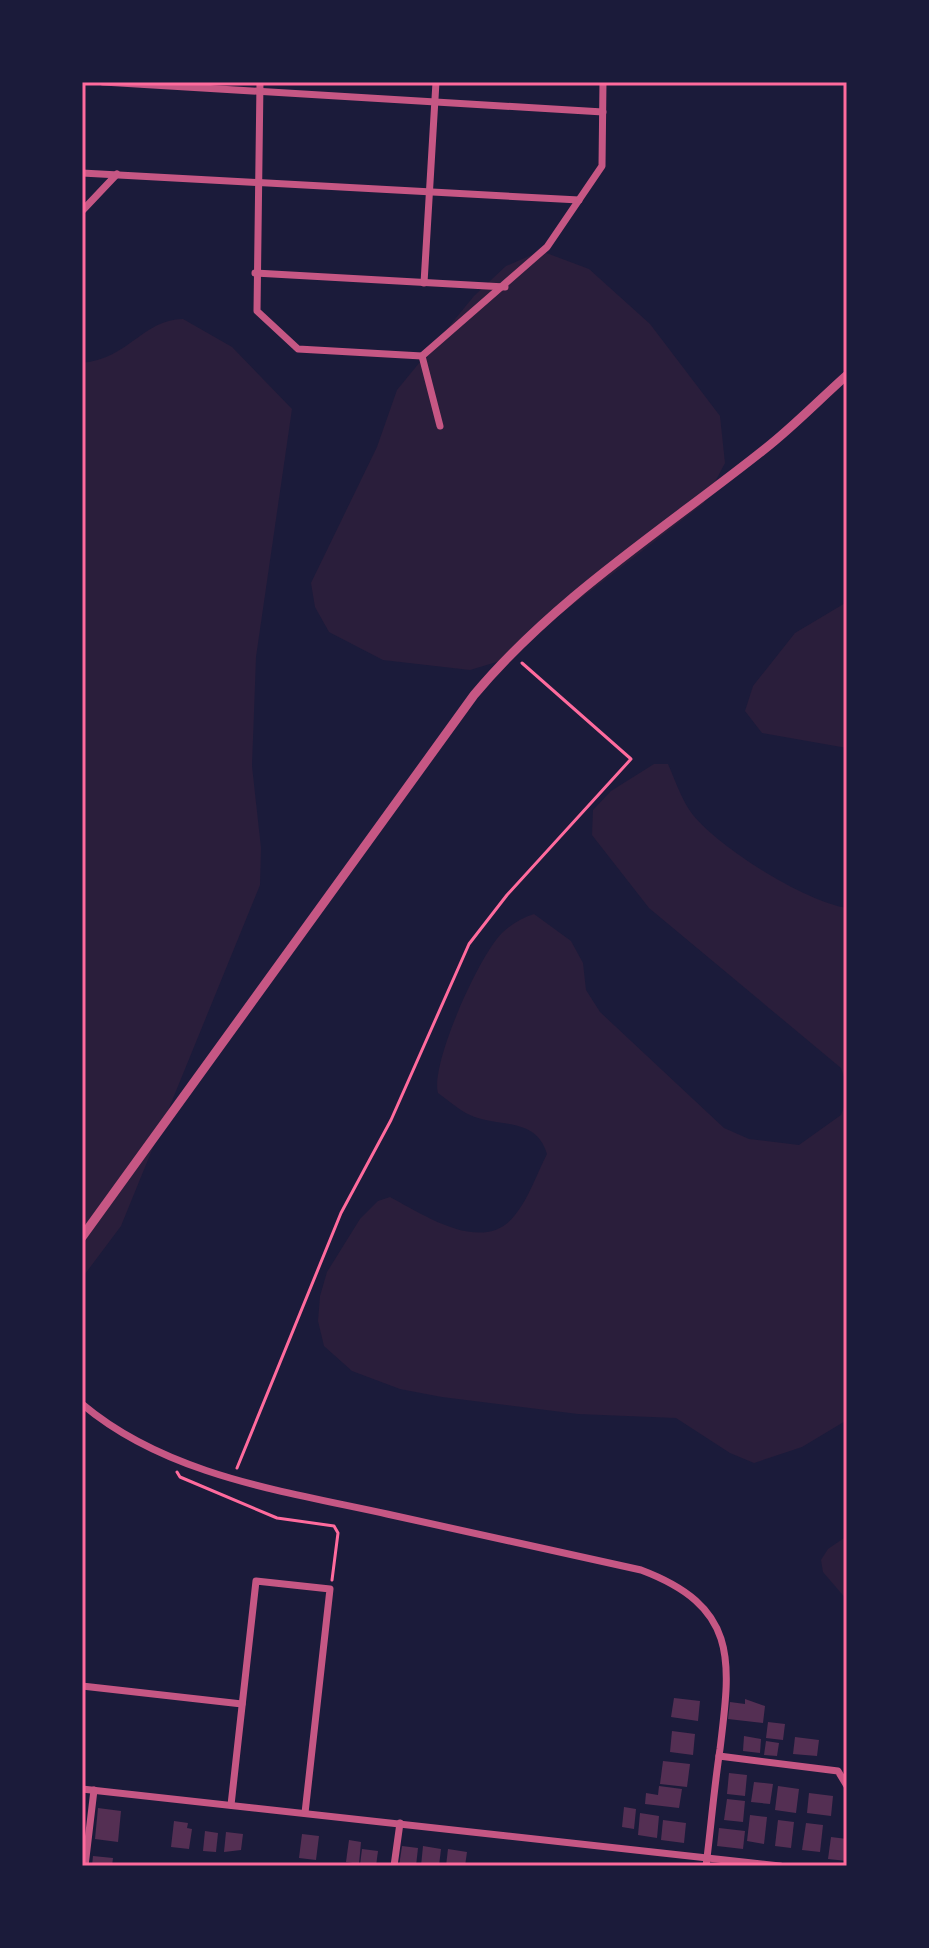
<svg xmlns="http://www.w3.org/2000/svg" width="929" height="1948" font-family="Inter,sans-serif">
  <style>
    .green { fill: #2a1e3b }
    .building { fill: #542f53 }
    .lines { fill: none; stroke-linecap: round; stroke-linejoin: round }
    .path { stroke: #ff6b9d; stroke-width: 3 }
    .minor { stroke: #c65784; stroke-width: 7 }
    .tertiary { stroke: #c65784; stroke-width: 9 }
    .neatline { fill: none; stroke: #ff6b9d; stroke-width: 3 }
  </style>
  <rect width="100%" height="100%" fill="#1b1b3a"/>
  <g class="green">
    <path d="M541,251L589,269L650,324L720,416L725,463L704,503L500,661L470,670L383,660L329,632L315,607L311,583L377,447L397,390L474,296L506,266Z"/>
    <path d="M183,319L232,347L292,409L256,657L252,766L261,848L260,885L121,1226L82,1278V363C130,358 142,320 183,319Z"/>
    <path d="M847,602V748L762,733L745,711L753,686L795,633Z"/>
    <path d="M654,764H668C675,780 682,801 693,815C721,849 804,901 847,908V1086L841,1068L649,908L592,835L593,810L611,791Z"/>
    <path d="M534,914L571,941L583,963L586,990L600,1012L724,1128L749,1139L799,1145L841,1115L847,1098V1420L802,1447L754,1463L730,1453L676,1418L578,1414L442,1397L400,1389L352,1371L324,1346L318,1321L320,1296L327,1272L360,1219L378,1201L390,1197C424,1215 484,1256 515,1215C529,1198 537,1173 547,1154C536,1116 498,1128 470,1115C459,1110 448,1100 438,1093C430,1064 480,954 502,933C511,924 522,918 534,914Z"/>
    <path d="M847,1536V1600L823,1572L821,1560L828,1549Z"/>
  </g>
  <g class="building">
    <path d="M674,1698L700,1701L698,1721L671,1717Z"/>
    <path d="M745,1699L765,1706L763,1723L728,1719L730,1702L745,1704Z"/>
    <path d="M768,1722L785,1724L783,1740L766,1738Z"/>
    <path d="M672,1731L695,1734L693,1755L670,1752Z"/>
    <path d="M744,1736L761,1739L760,1753L743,1751Z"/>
    <path d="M795,1737L819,1740L817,1756L793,1754Z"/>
    <path d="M766,1741L779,1743L777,1756L764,1755Z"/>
    <path d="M663,1761L690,1764L687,1787L660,1784Z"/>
    <path d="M729,1773L747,1775L745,1796L727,1794Z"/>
    <path d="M754,1782L773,1784L770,1804L751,1802Z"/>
    <path d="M659,1786L682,1789L679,1808L645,1804L646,1793L658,1795Z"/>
    <path d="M778,1786L799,1789L796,1813L775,1810Z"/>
    <path d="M809,1793L833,1796L831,1816L807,1813Z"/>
    <path d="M727,1799L745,1801L743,1822L724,1820Z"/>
    <path d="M624,1807L636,1809L634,1829L622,1827Z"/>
    <path d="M98,1808L121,1811L118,1842L95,1839Z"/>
    <path d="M640,1813L659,1816L657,1838L638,1835Z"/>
    <path d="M750,1815L767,1817L764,1844L747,1841Z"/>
    <path d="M663,1820L686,1823L684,1843L661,1840Z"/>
    <path d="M778,1820L794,1822L791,1848L775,1846Z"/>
    <path d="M174,1821L188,1823L187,1828L192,1829L189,1849L171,1847Z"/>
    <path d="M806,1823L823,1825L820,1852L802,1850Z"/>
    <path d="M719,1828L745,1831L743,1849L717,1846Z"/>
    <path d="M205,1831L218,1833L216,1852L203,1851Z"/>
    <path d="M226,1832L243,1834L241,1850L224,1852Z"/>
    <path d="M302,1834L319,1836L316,1860L299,1858Z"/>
    <path d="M831,1837L847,1839V1861L828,1859Z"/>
    <path d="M349,1840L361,1842L359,1864L346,1862Z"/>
    <path d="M402,1846L418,1848L416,1866H399Z"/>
    <path d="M423,1846L441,1849L439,1866H421Z"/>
    <path d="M362,1849L378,1851L376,1866L360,1865Z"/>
    <path d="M448,1849L467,1852L465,1866H446Z"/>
    <path d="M93,1856L113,1858L112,1866H92Z"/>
  </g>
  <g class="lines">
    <g class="path">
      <path d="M237,1468L341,1213L391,1120L469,944L507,895L631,759L522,663"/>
      <path d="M177,1472L180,1477L277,1518L334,1526L338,1533L332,1580"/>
    </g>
    <g class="minor">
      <path d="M103,82L603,112"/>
      <path d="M260,82L257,311L298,349L422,356L547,247L602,166L603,82"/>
      <path d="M82,173L579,200"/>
      <path d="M82,211L117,174"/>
      <path d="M255,273L505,287"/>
      <path d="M424,283L436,82"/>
      <path d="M422,356L440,426"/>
      <path d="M82,1404C166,1475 282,1491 387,1514C471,1532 556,1551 641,1570C739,1607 731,1660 720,1749C714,1788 711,1827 706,1866"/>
      <path d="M82,1686L242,1704"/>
      <path d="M719,1756L838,1771L847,1786"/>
      <path d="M82,1789L780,1866"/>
      <path d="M231,1805L256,1581L330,1589L305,1813"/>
      <path d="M85,1866L94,1790"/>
      <path d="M394,1866L400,1823"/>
    </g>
    <path class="tertiary" d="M82,1237L474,695C557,596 666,528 766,448C794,426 820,399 847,375"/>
  </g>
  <rect width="929" height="1948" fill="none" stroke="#1b1b3a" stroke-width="168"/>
  <rect x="84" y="84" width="761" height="1780" class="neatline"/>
</svg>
